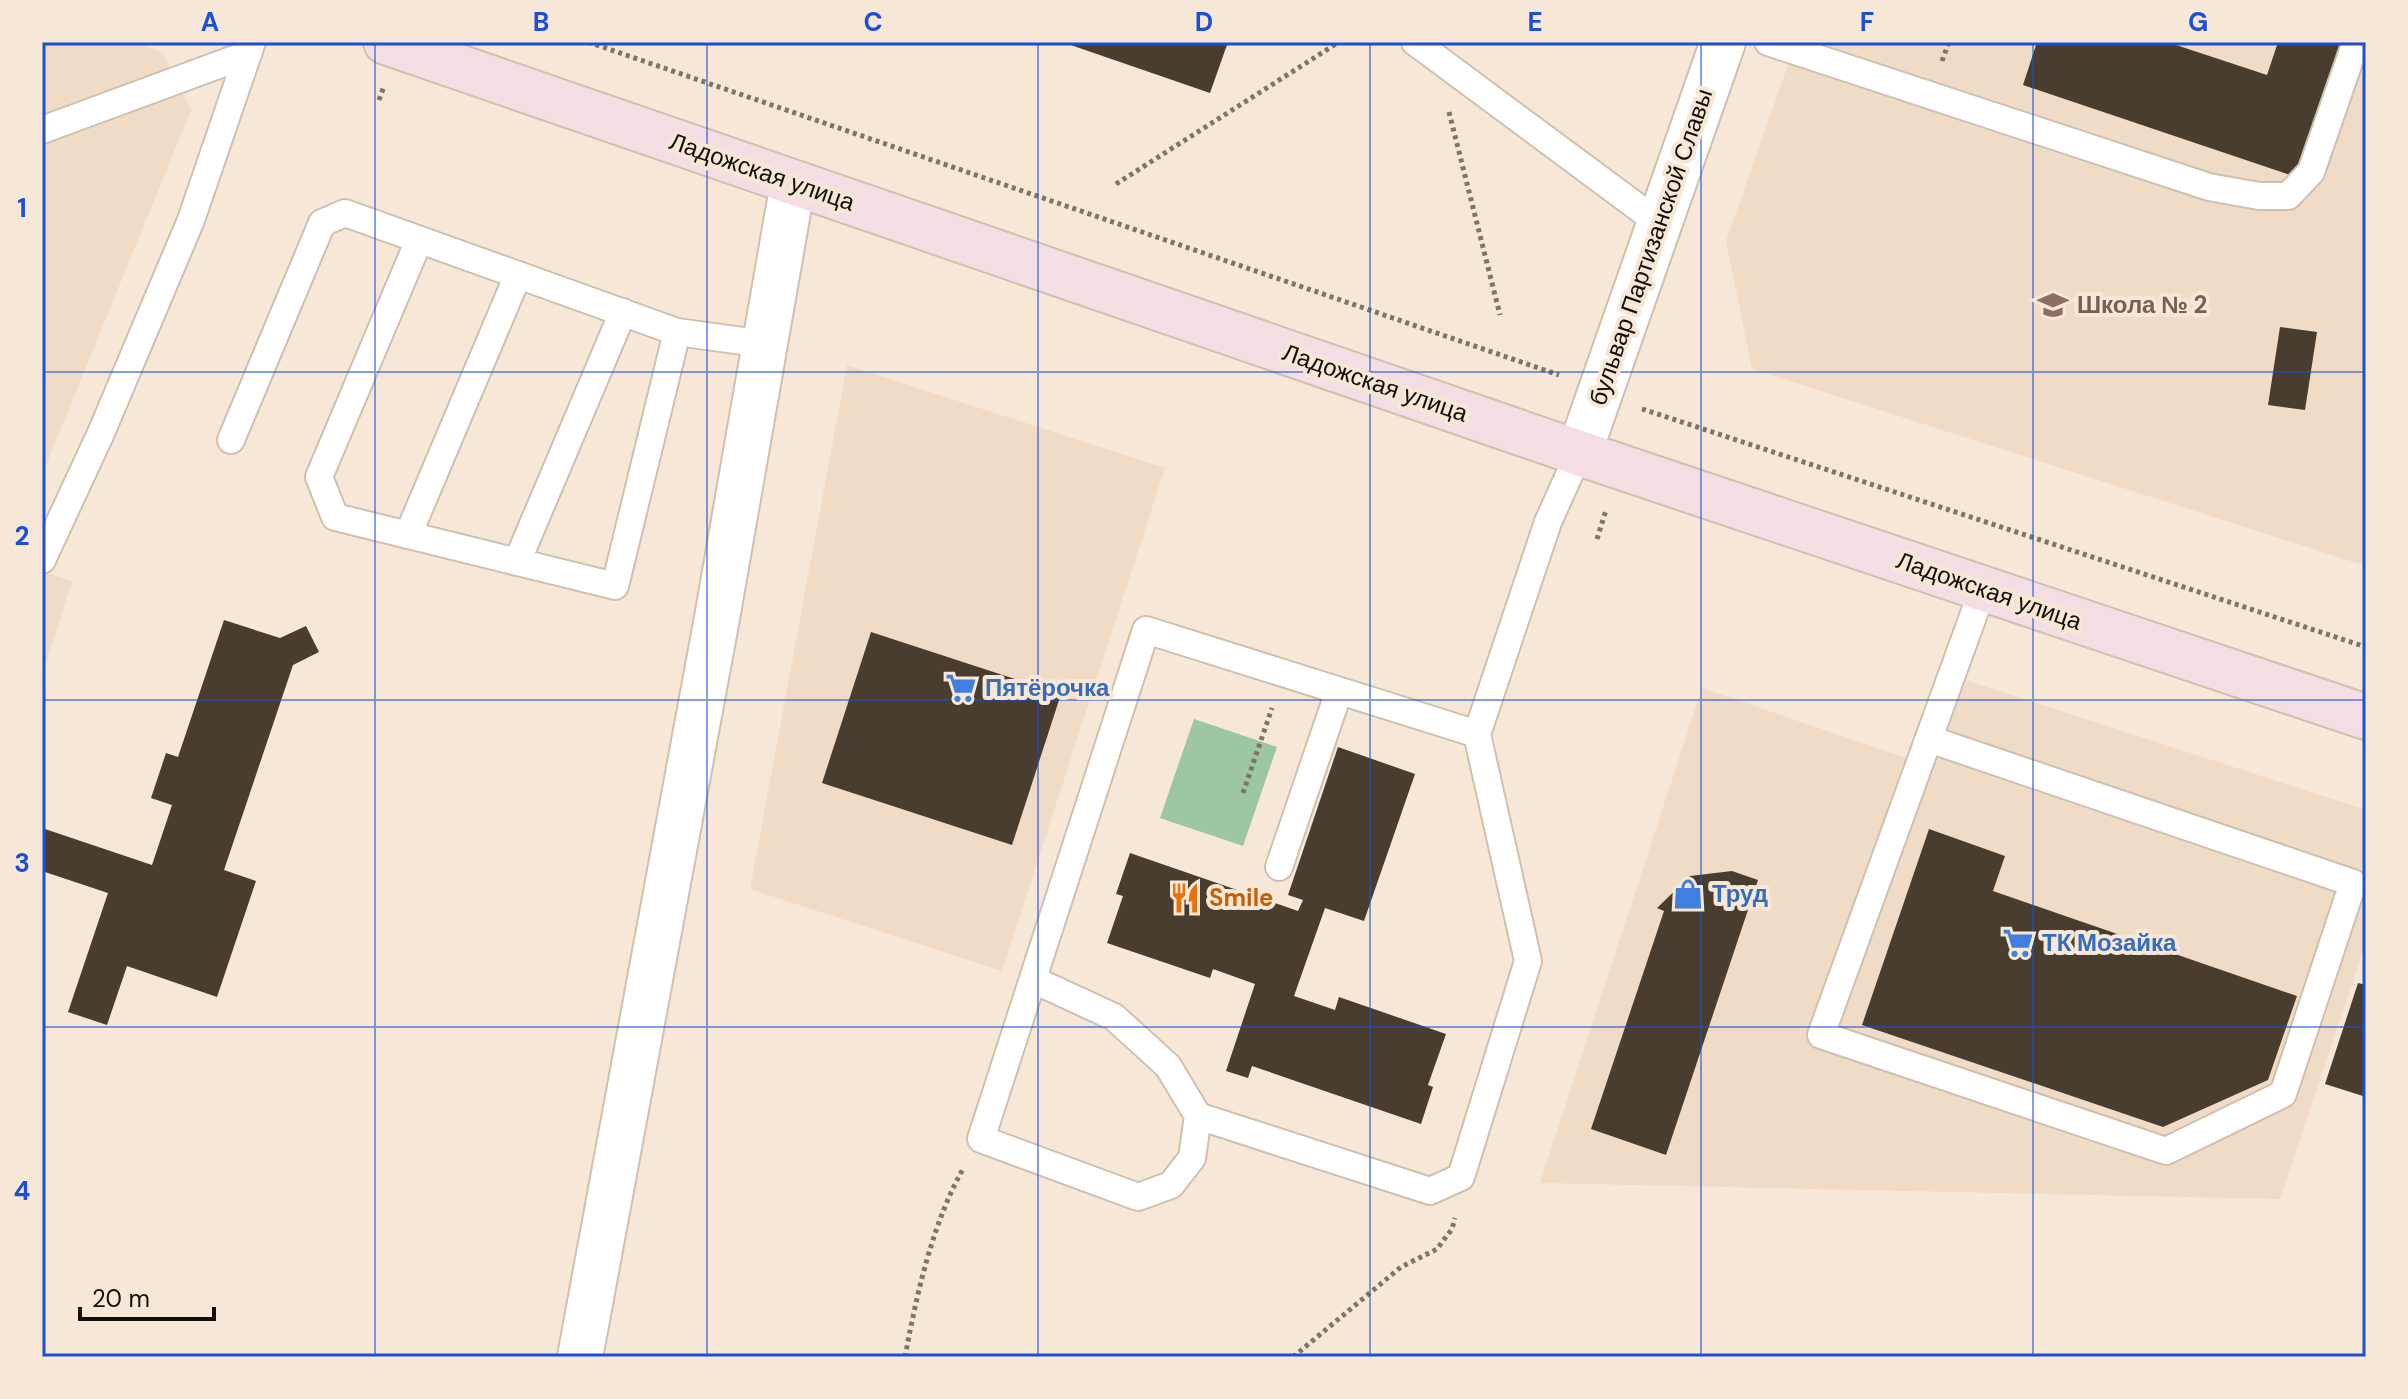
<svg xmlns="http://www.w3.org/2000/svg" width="2408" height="1399" font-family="'DM Sans',sans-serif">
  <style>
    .built { fill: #f0dcc6 }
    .green { fill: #9dc6a3 }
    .building { fill: #493d2f }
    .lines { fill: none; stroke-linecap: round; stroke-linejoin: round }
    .lane-casing { stroke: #cfc0b1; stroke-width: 30 }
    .street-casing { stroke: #cfc0b1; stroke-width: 48 }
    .secondary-casing { stroke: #cfc0b1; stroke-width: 48 }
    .path { stroke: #7e7469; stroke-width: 5; stroke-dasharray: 4 4; stroke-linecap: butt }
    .lane { stroke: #fff; stroke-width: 26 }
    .street { stroke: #fff; stroke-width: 44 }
    .secondary { stroke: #f4dee3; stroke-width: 44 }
    .grid { fill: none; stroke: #1d4ed8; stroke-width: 2; stroke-opacity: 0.55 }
    .labels { text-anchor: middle; stroke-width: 8; stroke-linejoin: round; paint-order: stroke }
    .street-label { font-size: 24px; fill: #130e08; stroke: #f7e7d7 }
    .education-label { font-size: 24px; font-weight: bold; fill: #785e54; stroke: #f7e7d7; text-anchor: start }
    .shop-label { font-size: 24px; font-weight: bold; fill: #366cbe; stroke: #f7e7d7; text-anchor: start }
    .food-label { font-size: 24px; font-weight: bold; fill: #c56008; stroke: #f7e7d7; text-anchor: start }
    .neatline { fill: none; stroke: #1d4ed8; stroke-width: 3 }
    .grid-label { font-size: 26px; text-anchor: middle; font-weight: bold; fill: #1d4ed8 }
  </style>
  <rect width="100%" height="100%" fill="#f7e7d7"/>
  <g class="built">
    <path d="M42,42H132L163,53L191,110L42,475Z"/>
    <path d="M1796,42H2366V566L1752,369L1726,241Z"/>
    <path d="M847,365L1165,468L1002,971L750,889Z"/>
    <path d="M42,571L72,581L42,677Z"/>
    <path d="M1941,672L2366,810V942L2280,1199L1540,1183L1702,688L1912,760Z"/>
  </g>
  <path class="green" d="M1194,719L1277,747L1243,846L1160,818Z"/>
  <g class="building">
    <path d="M1062,42H1228L1210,93Z"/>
    <path d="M2037,42H2167L2267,75L2278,42H2345L2299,178L2023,85Z"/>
    <path d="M2280,327L2317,332L2305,410L2268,405Z"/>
    <path d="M224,620L280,638L306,626L319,652L293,665L224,870L256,881L217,997L127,966L107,1025L68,1012L108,893L42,871V828L152,865L172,805L151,798L166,753L178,757Z"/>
    <path d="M871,632L1061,694L1012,845L822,783Z"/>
    <path d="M1338,747L1415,774L1364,921L1325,908L1294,996L1335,1010L1339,997L1446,1034L1428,1085L1433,1087L1421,1124L1252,1066L1248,1078L1226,1071L1255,984L1213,969L1210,978L1107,943L1123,896L1116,894L1130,853L1298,911L1303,900L1288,895Z"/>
    <path d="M1929,829L2005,856L1993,891L2297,996L2268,1080L2163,1127L1862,1025Z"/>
    <path d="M1732,871L1758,880L1666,1155L1591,1129L1664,911L1657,908L1690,876Z"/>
    <path d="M2358,983L2366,985V1097L2325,1084Z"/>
  </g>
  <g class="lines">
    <g class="lane-casing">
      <g id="lane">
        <path d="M1415,42L1659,223"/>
        <path d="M1768,42L2209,187L2259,196H2288L2311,172L2356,42"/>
        <path d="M42,130L248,54"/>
        <path d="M419,240L319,477L335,517L615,586L677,332"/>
        <path d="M231,440L322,223L345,213L677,332L765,344"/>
        <path d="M408,535L518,275"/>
        <path d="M42,560L101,433L191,220L252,42"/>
        <path d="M517,562L623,312"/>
        <path d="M1929,739L2353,883L2283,1094L2166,1151L1821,1035L1983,589"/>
        <path d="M1279,867L1339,691"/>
        <path d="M1034,980L1114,1017L1168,1066L1198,1116L1192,1158L1171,1185L1138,1197L981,1139L1146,630L1477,734"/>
        <path d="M1198,1116L1430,1191L1461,1177L1528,961L1477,734L1548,522L1579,453"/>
      </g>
    </g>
    <g class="street-casing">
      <g id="street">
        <path d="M1579,453L1723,42"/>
        <path d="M580,1357L717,618L793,183"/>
      </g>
    </g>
    <g class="secondary-casing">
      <path id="secondary" d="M386,42L1579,453L2366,717"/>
    </g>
    <g class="path">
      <path d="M588,42L1559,375"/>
      <path d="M1942,61L1949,42"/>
      <path d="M379,100L384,86"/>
      <path d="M1449,112L1500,315"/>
      <path d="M1116,184L1339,42"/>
      <path d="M1642,409L2366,647"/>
      <path d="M1597,539L1606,510"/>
      <path d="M1243,793L1272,708"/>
      <path d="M905,1357C917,1293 932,1224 964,1167"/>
      <path d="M1293,1357L1401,1267L1437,1249L1452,1229L1455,1218"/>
    </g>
    <use href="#lane" class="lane"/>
    <use href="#street" class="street"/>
    <use href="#secondary" class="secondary"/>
  </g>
  <path class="grid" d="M375,42V1357M707,42V1357M1038,42V1357M1370,42V1357M1701,42V1357M2033,42V1357M42,372H2366M42,700H2366M42,1027H2366"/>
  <defs>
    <g id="school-bare" transform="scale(2.4)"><path d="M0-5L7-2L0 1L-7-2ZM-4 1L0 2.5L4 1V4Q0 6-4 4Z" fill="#8d6e63" stroke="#f7e7d7" stroke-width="2.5" paint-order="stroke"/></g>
    <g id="supermarket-bare" transform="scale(2.4)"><path d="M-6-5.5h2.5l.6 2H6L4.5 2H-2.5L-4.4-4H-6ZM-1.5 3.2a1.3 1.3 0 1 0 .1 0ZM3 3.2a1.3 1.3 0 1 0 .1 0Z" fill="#3f7fe0" stroke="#f7e7d7" stroke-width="2.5" paint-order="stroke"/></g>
    <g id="shop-bare" transform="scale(2.4)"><path d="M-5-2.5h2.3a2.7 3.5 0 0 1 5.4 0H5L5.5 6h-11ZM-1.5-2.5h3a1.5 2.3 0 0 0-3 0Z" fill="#3f7fe0" stroke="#f7e7d7" stroke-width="2.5" paint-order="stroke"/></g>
    <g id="restaurant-bare" transform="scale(2.4)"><path d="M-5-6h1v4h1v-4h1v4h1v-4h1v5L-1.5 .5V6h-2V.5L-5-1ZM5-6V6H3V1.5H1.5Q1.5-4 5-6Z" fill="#e8710a" stroke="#f7e7d7" stroke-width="2.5" paint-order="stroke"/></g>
  </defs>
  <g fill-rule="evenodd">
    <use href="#school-bare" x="2053" y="305"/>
    <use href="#supermarket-bare" x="961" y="688"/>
    <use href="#shop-bare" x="1688" y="894"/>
    <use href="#restaurant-bare" x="1185" y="898"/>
    <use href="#supermarket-bare" x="2018" y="943"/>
  </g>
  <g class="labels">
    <g class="street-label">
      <text transform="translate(762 172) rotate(19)" y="8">Ладожская улица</text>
      <text transform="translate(1651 247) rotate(-71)" y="8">бульвар Партизанской Славы</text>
      <text transform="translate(1375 383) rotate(19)" y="8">Ладожская улица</text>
      <text transform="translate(1989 591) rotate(19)" y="8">Ладожская улица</text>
    </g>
    <g class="education-label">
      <text x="2077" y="313">Школа № 2</text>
    </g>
    <g class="shop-label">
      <text x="985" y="696">Пятёрочка</text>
      <text x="1712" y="902">Труд</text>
      <text x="2042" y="951">ТК Мозайка</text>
    </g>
    <g class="food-label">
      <text x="1209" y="906">Smile</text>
    </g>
  </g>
  <rect width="2408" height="1399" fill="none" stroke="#f7e7d7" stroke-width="88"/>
  <path d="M80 1307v12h134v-12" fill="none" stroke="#130e08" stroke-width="4"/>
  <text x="92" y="1307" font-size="24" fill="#130e08" stroke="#f7e7d7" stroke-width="6" paint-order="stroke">20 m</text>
  <rect x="44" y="44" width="2320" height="1311" class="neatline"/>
  <g class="grid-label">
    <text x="210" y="31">A</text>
    <text x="541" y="31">B</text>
    <text x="873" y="31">C</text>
    <text x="1204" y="31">D</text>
    <text x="1535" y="31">E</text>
    <text x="1867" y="31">F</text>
    <text x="2198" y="31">G</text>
    <text x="22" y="217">1</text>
    <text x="22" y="545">2</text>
    <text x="22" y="872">3</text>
    <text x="22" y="1200">4</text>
  </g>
</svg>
